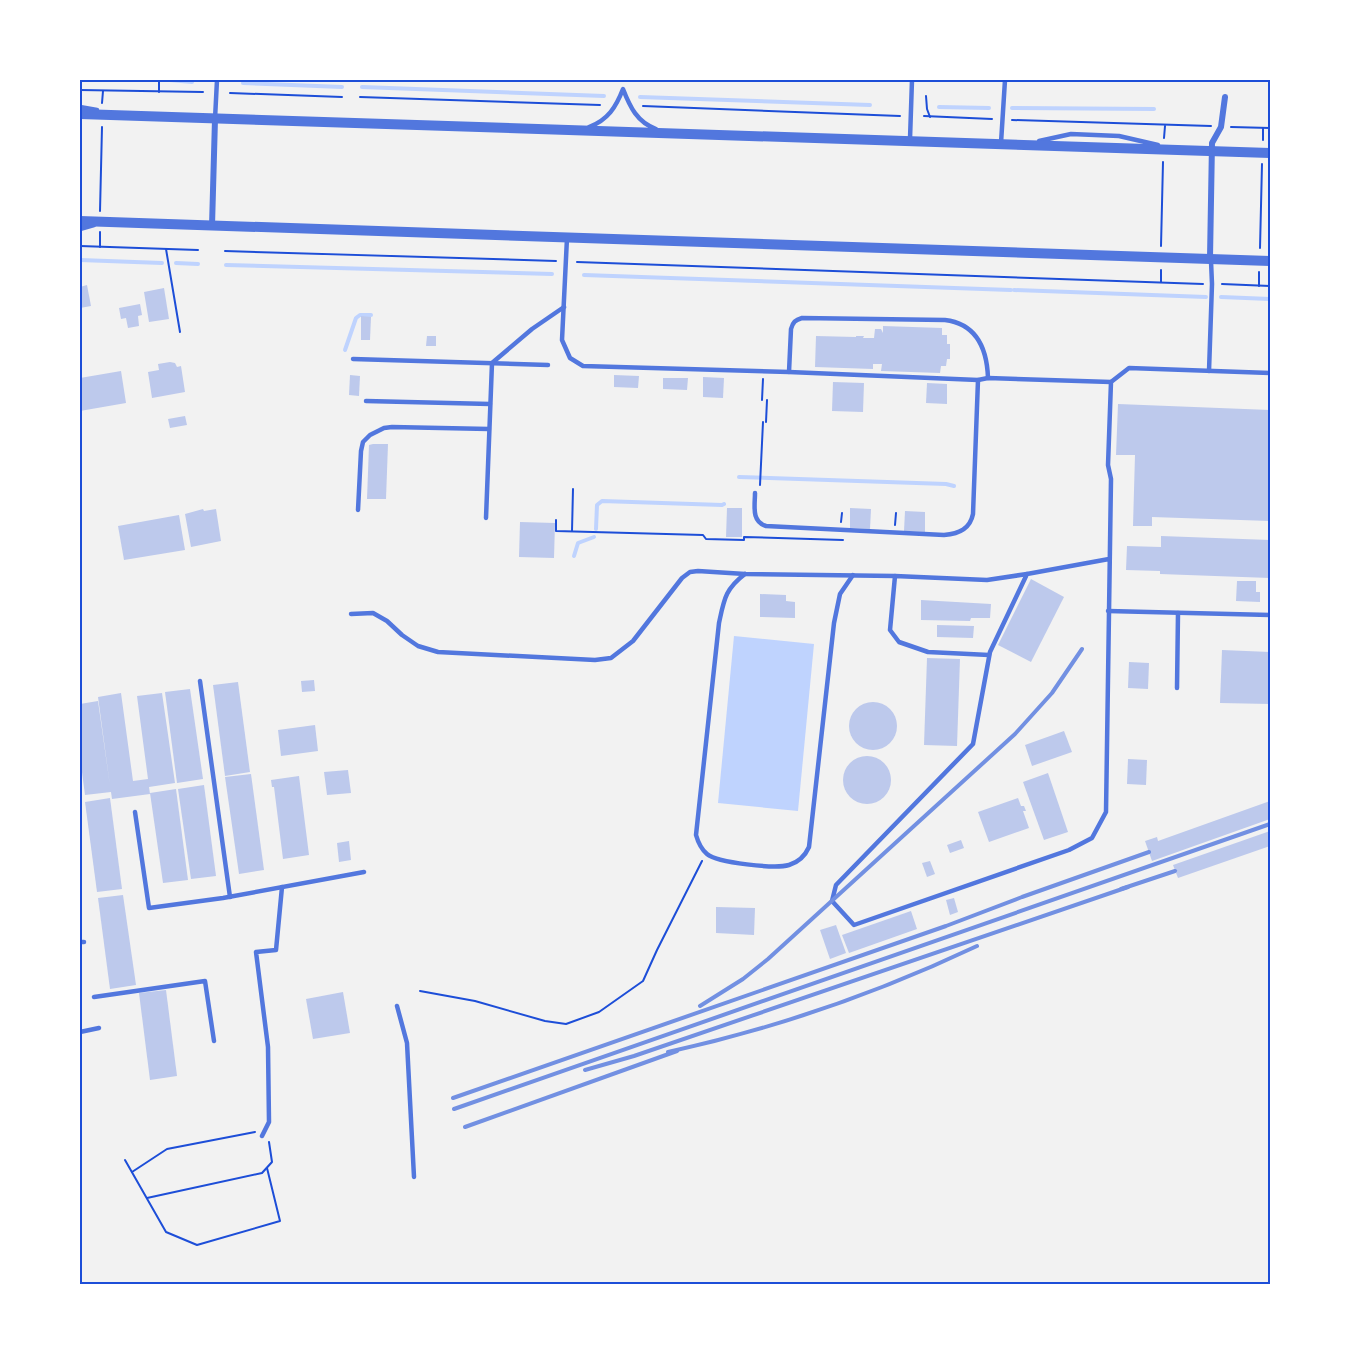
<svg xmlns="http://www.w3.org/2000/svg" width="1350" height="1364" font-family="Helvetica,sans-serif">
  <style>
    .water { fill: #bfd3fe }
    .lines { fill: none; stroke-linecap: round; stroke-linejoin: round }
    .stream { stroke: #bfd3fe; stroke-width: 4 }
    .building { fill: #bdc9ec }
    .path { stroke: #1d4ed8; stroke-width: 2 }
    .service { stroke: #5277de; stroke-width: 4.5 }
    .minor { stroke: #5277de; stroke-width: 6 }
    .tertiary { stroke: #5277de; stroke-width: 10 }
    .rail { stroke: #7290e2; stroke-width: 4 }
    .neatline { fill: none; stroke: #1d4ed8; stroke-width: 2 }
  </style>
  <rect width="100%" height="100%" fill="#f2f2f2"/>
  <path class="water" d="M734,636L814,644L798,811L718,803Z"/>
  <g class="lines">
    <g class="stream">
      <path d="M170,80L192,82"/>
      <path d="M243,83L342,87"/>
      <path d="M362,87L604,96"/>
      <path d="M640,97L870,105"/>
      <path d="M939,107L989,108"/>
      <path d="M1012,108L1154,109"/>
      <path d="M80,260L162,263"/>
      <path d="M176,263L198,264"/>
      <path d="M226,265L552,274"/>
      <path d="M584,275L1011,290"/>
      <path d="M1014,290L1206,297"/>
      <path d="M1221,297L1270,299"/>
      <path d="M345,350L356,318L360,315H371"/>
      <path d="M739,477L946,484L954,486"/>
      <path d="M596,529L597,505L602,501L722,505L724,504"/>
      <path d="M574,556L578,543L594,537"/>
    </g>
  </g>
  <g class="building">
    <path d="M87,285L91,306L80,308V287Z"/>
    <path d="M164,288L169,319L149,322L144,292Z"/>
    <path d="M140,304L142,315L138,316L139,326L128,328L126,318L121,319L119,308Z"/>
    <path d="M361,316L371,317L370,340H361Z"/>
    <path d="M883,326L942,328V335H947V344H950V359H947L946,366H941L940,373L881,371L882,364H873V369L815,367L816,336L856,337V336H864L863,338H874L875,329H881L883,333Z"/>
    <path d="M427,336H436V346H426Z"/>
    <path d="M170,362L175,363L177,367L181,366L185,392L152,398L148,372L159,370L158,364Z"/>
    <path d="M121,371L126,403L80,411V378Z"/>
    <path d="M350,375L360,376L359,396L349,395Z"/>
    <path d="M614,375L639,376L638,388L614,387Z"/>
    <path d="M703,377L724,378L723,398L703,397Z"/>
    <path d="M663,378H688L687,390L663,389Z"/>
    <path d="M833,382L864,383L863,412L832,411Z"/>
    <path d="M927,383L947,384V404L926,403Z"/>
    <path d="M1118,404L1270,410V521L1152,517V526H1133L1135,455H1116Z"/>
    <path d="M185,416L187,425L170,428L168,419Z"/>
    <path d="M373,444H388L386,499H367L369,445Z"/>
    <path d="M727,508H742V537H726Z"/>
    <path d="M850,508L871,509L870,529L850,528Z"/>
    <path d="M203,509L204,511L216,509L221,541L191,547L185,514Z"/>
    <path d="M905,511L925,512V532L904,531Z"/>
    <path d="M179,515L185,550L124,560L118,526Z"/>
    <path d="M520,522L555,523L554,558L519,557Z"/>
    <path d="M1161,536L1270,540V578L1160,574V571L1126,570L1127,546L1161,547Z"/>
    <path d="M1031,579L1064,597L1031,662L998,645Z"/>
    <path d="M1237,581H1256V592H1260V602L1236,601Z"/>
    <path d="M760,594L786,595V601L795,602V618L760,617Z"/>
    <path d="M921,600L991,604L990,618H971L970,621L921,620Z"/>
    <path d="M937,625L974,626L973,638L937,637Z"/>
    <path d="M1222,650L1270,652V704L1220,703Z"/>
    <path d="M927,658L960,659L957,746L924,745Z"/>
    <path d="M1129,662L1149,663L1148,689L1128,688Z"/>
    <path d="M314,680L315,691L302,692L301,681Z"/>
    <path d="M238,682L250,772L225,776L213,685Z"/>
    <path d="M190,689L203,779L177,783L165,692Z"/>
    <path d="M121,693L133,781L148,779L137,696L162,693L175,783L149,787L150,794L112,799L111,792L85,795L80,757V704L98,701L110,786L98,697Z"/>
    <circle cx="873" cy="726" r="24"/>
    <path d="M315,725L318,751L281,756L278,730Z"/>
    <path d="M1064,731L1072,752L1032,766L1025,745Z"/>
    <circle cx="867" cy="780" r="24"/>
    <path d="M1128,759L1147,760L1146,785L1127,784Z"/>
    <path d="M348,770L351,793L327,795L324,772Z"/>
    <path d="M1048,773L1068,832L1044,840L1023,782Z"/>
    <path d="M251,774L264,870L239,874L225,777Z"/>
    <path d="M299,776L309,855L283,859L274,787H272L271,780Z"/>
    <path d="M204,785L216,876L191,879L178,789Z"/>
    <path d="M176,789L188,880L163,883L150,793Z"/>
    <path d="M110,798L122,889L97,892L85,802Z"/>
    <path d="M1018,798L1021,806H1024L1026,811H1023L1029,828L989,842L978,812Z"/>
    <path d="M1270,801V819L1152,861L1145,841L1157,837L1158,841Z"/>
    <path d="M1270,831V846L1178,878L1173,865Z"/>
    <path d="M961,840L964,848L950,853L947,845Z"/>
    <path d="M349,841L351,860L339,862L337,843Z"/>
    <path d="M930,861L935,874L927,877L922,863Z"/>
    <path d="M123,895L136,985L110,989L98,898Z"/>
    <path d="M954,898L958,912L950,915L946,900Z"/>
    <path d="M716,907L755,908L754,935L716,933Z"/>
    <path d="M911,911L917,929L849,953L842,935Z"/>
    <path d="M836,925L846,953L830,959L820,930Z"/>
    <path d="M166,990L177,1076L150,1080L139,993Z"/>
    <path d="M343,992L350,1033L313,1039L306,999Z"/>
  </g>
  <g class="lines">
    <g class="path">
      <path d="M80,90L203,92"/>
      <path d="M159,92V80"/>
      <path d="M230,93L342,97"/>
      <path d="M926,96L927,109L930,117"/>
      <path d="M360,97L600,105"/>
      <path d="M102,103L103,91"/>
      <path d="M643,106L900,116"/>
      <path d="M924,116L992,119"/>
      <path d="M1012,120L1211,126"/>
      <path d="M1231,127L1270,128"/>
      <path d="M1164,138L1165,126"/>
      <path d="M1263,140V128"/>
      <path d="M100,211L102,127"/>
      <path d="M80,246L198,250"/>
      <path d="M1161,246L1163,162"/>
      <path d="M100,247V232"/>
      <path d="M1260,248L1262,164"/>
      <path d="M166,249L180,332"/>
      <path d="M225,251L556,261"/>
      <path d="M577,262L1203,284"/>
      <path d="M1161,270V282"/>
      <path d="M1222,284L1270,286"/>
      <path d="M1259,286V272"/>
      <path d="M762,400L763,379"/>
      <path d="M766,422L767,400"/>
      <path d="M760,485L763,422"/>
      <path d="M556,520V531L703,535L706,539L744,540V537L843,540"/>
      <path d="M841,522L842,513"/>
      <path d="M895,525L896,513"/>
      <path d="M572,531L573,489"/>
      <path d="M420,991L475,1001L545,1021L566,1024L599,1012L643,981L657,950L702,861"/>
      <path d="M125,1160L166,1232L197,1245L280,1221L267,1168"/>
      <path d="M132,1172L167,1149L255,1132"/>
      <path d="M147,1198L262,1173L272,1162L269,1142"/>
    </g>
    <g class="service">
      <path d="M80,107L97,110"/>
      <path d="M215,119L217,80"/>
      <path d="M589,127C608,120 616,107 623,89C630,107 637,122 656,129"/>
      <path d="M910,139L912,80"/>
      <path d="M1039,141L1071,134L1119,136L1158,145"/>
      <path d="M1001,143L1005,80"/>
      <path d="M80,229L94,225"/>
      <path d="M567,238L562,340L570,358L583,366L789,372L791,329C793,322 795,320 802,318L945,320C977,324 987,349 988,378"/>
      <path d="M353,359L548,365"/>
      <path d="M1209,371L1212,284L1211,261"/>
      <path d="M789,372L978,380L988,378L1111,382"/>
      <path d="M366,401L490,404"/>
      <path d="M755,493C755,506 751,521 766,526L944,535C959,534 970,529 973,514L978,380"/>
      <path d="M358,510L361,451L363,442L370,435L384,428L392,427L489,429"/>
      <path d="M486,518L492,363L532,329L564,307"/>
      <path d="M1109,559L1027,574L990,652L973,744L836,885L832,901L854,925L1069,850L1092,838L1106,812L1111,479L1108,465L1111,382L1129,368L1270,373"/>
      <path d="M745,574C725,589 724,600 719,623L696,835C698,842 701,849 707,854C718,863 775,869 789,865C799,862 805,856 809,847L834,623L840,594L853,575"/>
      <path d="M1108,611L1270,615"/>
      <path d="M351,614L373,613L387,621L402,635L418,646L438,652L595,660L611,658L633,641L682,578L690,572L698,571L745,574L895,576"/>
      <path d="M989,655L928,652L899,642L890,630L895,576L987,580L1027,574"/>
      <path d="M200,681L230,897"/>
      <path d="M1177,688L1178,613"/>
      <path d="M135,812L149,908L223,898L364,872"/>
      <path d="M80,942H84"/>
      <path d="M94,997L205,981L214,1041"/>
      <path d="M397,1006L407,1043L414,1177"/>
      <path d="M80,1032L99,1028"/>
      <path d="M262,1136L269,1122L268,1047L256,952L276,950L282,887"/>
    </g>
    <g class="minor">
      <path d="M212,226L215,119"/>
      <path d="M1210,258L1212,143L1221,127L1225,97"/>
    </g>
    <g class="tertiary">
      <path d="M80,114L1270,153"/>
      <path d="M80,221L1270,261"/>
    </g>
    <g class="rail">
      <path d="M1121,889L1175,871"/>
      <path d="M700,1006L743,979L768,959L1015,734L1052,693L1082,649"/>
      <path d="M668,1052C773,1029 880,992 977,946"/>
      <path d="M585,1070L634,1056L1128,887"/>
      <path d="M453,1098L946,926L1022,897L1149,852"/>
      <path d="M454,1109L1270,824"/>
      <path d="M465,1127L677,1051"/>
    </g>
  </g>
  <rect width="1350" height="1364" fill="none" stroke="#ffffff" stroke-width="162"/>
  <rect x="81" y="81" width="1188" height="1202" class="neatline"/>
</svg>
